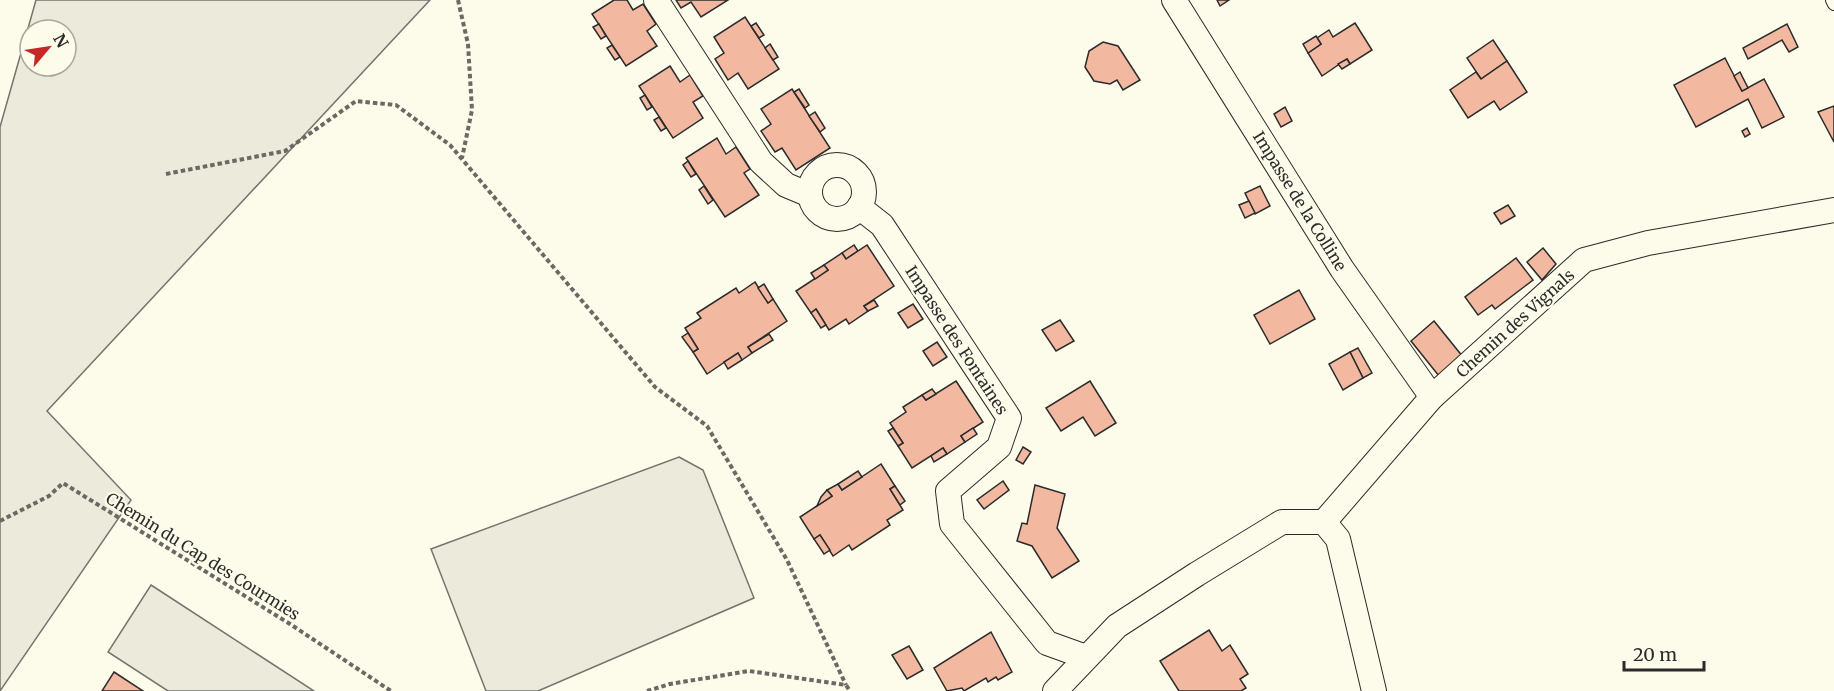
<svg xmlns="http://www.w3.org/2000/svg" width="1834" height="691" font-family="Merriweather,serif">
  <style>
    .green { fill: #ecebdb; stroke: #74746e; stroke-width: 1.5; fill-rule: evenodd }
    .building { fill: #f2b8a0; stroke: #2b2b2b; stroke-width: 1.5 }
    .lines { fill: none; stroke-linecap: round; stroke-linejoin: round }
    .lane-casing { stroke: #2b2b2b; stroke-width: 14 }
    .street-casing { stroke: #2b2b2b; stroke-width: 26 }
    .path { stroke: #6a6964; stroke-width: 4; stroke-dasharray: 4.5 3; stroke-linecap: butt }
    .lane { stroke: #fdfbea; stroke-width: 12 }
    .street { stroke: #fdfbea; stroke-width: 24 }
    .labels { text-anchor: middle; stroke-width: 4.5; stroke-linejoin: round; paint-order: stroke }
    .street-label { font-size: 16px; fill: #2b2b2b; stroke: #fdfbea }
  </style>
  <rect width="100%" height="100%" fill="#fdfbea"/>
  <g class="green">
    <path d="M36,0H430L47,411L131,500L0,691V127ZM30,30H66V66H30Z"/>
    <path d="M679,457L703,470L754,598L538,691H486L431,549Z"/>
    <path d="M151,585L314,691H168L108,652Z"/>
  </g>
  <g class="building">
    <path d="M614,0H627L633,10L643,4L656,24L647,31L657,46L626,66L592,14Z"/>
    <path d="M676,0H728L701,17L691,2L681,8Z"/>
    <path d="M1217,0H1229L1220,6Z"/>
    <path d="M745,17L779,69L748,89L738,73L728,80L715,59L724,53L714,37Z"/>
    <path d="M756,23L764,35L759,38L751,26Z"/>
    <path d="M1355,23L1372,50L1350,64L1347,59L1322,76L1308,53L1321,44L1317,38L1329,30L1333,37Z"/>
    <path d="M599,24L606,36L601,39L593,27Z"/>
    <path d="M1787,24L1798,47L1789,52L1782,40L1748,59L1743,48Z"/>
    <path d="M1316,36L1321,44L1308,53L1303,44Z"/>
    <path d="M1493,40L1507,61L1481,79L1467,58Z"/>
    <path d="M1103,42L1118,46L1140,80L1123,90L1117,80L1110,84L1094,81L1085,67L1089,51Z"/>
    <path d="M770,44L778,57L773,60L765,48Z"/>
    <path d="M612,45L620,57L615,60L607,48Z"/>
    <path d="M1725,58L1742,91L1764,79L1784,117L1762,128L1748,99L1696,127L1674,85Z"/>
    <path d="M1347,59L1350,64L1342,69L1338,64Z"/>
    <path d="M1507,61L1527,92L1500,110L1494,101L1468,118L1450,90L1476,72L1481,79Z"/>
    <path d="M670,66L680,82L690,75L703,96L693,102L703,118L673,138L639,86Z"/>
    <path d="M1740,72L1748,88L1742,91L1734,76Z"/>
    <path d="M792,89L830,148L796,170L782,148L775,152L761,131L771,124L761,109Z"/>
    <path d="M799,89L809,105L805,108L794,92Z"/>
    <path d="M645,95L652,107L647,110L640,98Z"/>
    <path d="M1834,106V142L1818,112Z"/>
    <path d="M1285,107L1292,121L1281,127L1274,114Z"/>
    <path d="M815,112L825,128L820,132L809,116Z"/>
    <path d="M659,117L666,128L661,131L654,120Z"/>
    <path d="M1747,128L1750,134L1745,137L1742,131Z"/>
    <path d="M717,138L726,154L736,147L750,169L744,173L759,195L725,217L686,158Z"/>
    <path d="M688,161L696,174L691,177L683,165Z"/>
    <path d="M704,186L713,200L708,204L699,190Z"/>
    <path d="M1260,186L1270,206L1255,214L1245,193Z"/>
    <path d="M1249,201L1255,213L1245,218L1239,205Z"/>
    <path d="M1508,205L1515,216L1501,224L1494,213Z"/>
    <path d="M854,245L858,251L846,259L842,253Z"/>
    <path d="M867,245L894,286L864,306L868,311L849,324L846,319L829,330L816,309L811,313L796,291L828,270L824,265L842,253L846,259Z"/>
    <path d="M1543,248L1556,264L1542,280L1527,262Z"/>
    <path d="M1516,258L1533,280L1495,309L1492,305L1478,315L1465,297Z"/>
    <path d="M824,265L828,270L815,279L811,273Z"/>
    <path d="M755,282L768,303L773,299L787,321L748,347L752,353L742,360L738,353L707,374L693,352L698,349L685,328L701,318L697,313L736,288L739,293Z"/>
    <path d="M764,284L773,299L768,303L758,288Z"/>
    <path d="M1299,290L1315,319L1270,344L1254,315Z"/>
    <path d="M874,300L878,306L868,311L864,306Z"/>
    <path d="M913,304L923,319L908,328L898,313Z"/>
    <path d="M816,309L826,325L821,328L811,313Z"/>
    <path d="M1060,320L1074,341L1056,351L1042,330Z"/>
    <path d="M1434,321L1463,357L1439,376L1411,341Z"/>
    <path d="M688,333L698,349L693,352L682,337Z"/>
    <path d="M769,334L773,340L752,353L748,347Z"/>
    <path d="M937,342L947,357L933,366L923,351Z"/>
    <path d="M1358,348L1372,373L1363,378L1350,352Z"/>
    <path d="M1350,352L1363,378L1343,390L1329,364Z"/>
    <path d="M738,353L742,360L728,369L724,362Z"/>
    <path d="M956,381L983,422L961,436L965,442L947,454L943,448L912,468L898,446L903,443L890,423L906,412L903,407L922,395L926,400Z"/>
    <path d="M1090,381L1116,423L1095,436L1083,417L1061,431L1046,408Z"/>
    <path d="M932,389L936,394L926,400L922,395Z"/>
    <path d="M893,428L903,443L898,446L888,431Z"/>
    <path d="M973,428L977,434L965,442L961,436Z"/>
    <path d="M1023,447L1031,452L1023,464L1016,460Z"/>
    <path d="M943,448L947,454L934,462L931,456Z"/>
    <path d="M881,464L895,486L890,489L903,510L887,520L890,525L852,550L849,545L833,556L820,535L814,539L800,517L832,496L827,490L838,484L842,490Z"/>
    <path d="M858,471L862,477L842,490L838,484Z"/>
    <path d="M1003,481L1009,490L984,509L977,500Z"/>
    <path d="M1035,485L1065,494L1057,528L1079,561L1052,578L1032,546L1017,541L1022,523L1027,524Z"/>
    <path d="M895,486L905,501L900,505L890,489Z"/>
    <path d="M827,490L832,496L817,506L821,497Z"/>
    <path d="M820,535L830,550L824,554L814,539Z"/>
    <path d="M1209,630L1222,651L1230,645L1248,674L1240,679L1246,688L1241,691H1179L1160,661Z"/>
    <path d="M991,632L1012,672L998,680L996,677L988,682L986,678L964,691L962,688L947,691L934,668Z"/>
    <path d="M909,646L923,670L907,679L892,655Z"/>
    <path d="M114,672L143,691H102Z"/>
  </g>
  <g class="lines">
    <g class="lane-casing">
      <path id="lane" d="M1832,0L1834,4"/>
    </g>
    <g class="street-casing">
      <g id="street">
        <path d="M656,0L761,162L786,185L810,195"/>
        <path d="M1174,0L1342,269L1432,397"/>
        <circle cx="837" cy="192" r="27"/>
        <path d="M859,207L882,225L1009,418L999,447L948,491L952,524L1047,643L1086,657"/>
        <path d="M1324,522L1432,397L1584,260L1648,243L1834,210"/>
        <path d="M1324,522L1338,539L1374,691"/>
        <path d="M1055,691L1117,626L1197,574L1282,522H1324"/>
      </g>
    </g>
    <g class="path">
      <path d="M458,0L468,44L472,110L462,158"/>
      <path d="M166,174L285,151L356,101L396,105L450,145L655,387L707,426L787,560L846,685"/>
      <path d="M0,521L49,496L63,483L290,624L391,691"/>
      <path d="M647,691L670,684L749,671L846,685L850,691"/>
    </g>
    <use href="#lane" class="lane"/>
    <use href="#street" class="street"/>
  </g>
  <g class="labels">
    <g class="street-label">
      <text transform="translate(1300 201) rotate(58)" y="6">Impasse de la Colline</text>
      <text transform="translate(1515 323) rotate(-42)" y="6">Chemin des Vignals</text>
      <text transform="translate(957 340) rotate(57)" y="6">Impasse des Fontaines</text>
      <text transform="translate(203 556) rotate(32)" y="6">Chemin du Cap des Courmies</text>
    </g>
  </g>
  <g transform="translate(48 48) rotate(61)"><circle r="28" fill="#fdfbea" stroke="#a9a89e" stroke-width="1.5"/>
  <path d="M0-4.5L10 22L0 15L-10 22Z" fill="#c62828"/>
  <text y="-9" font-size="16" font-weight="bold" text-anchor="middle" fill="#2b2b2b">N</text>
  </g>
  <path d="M1624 661v9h80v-9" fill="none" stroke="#2b2b2b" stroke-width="3"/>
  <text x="1633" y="661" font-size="18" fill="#2b2b2b" stroke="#fdfbea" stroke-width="4.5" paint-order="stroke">20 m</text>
</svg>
